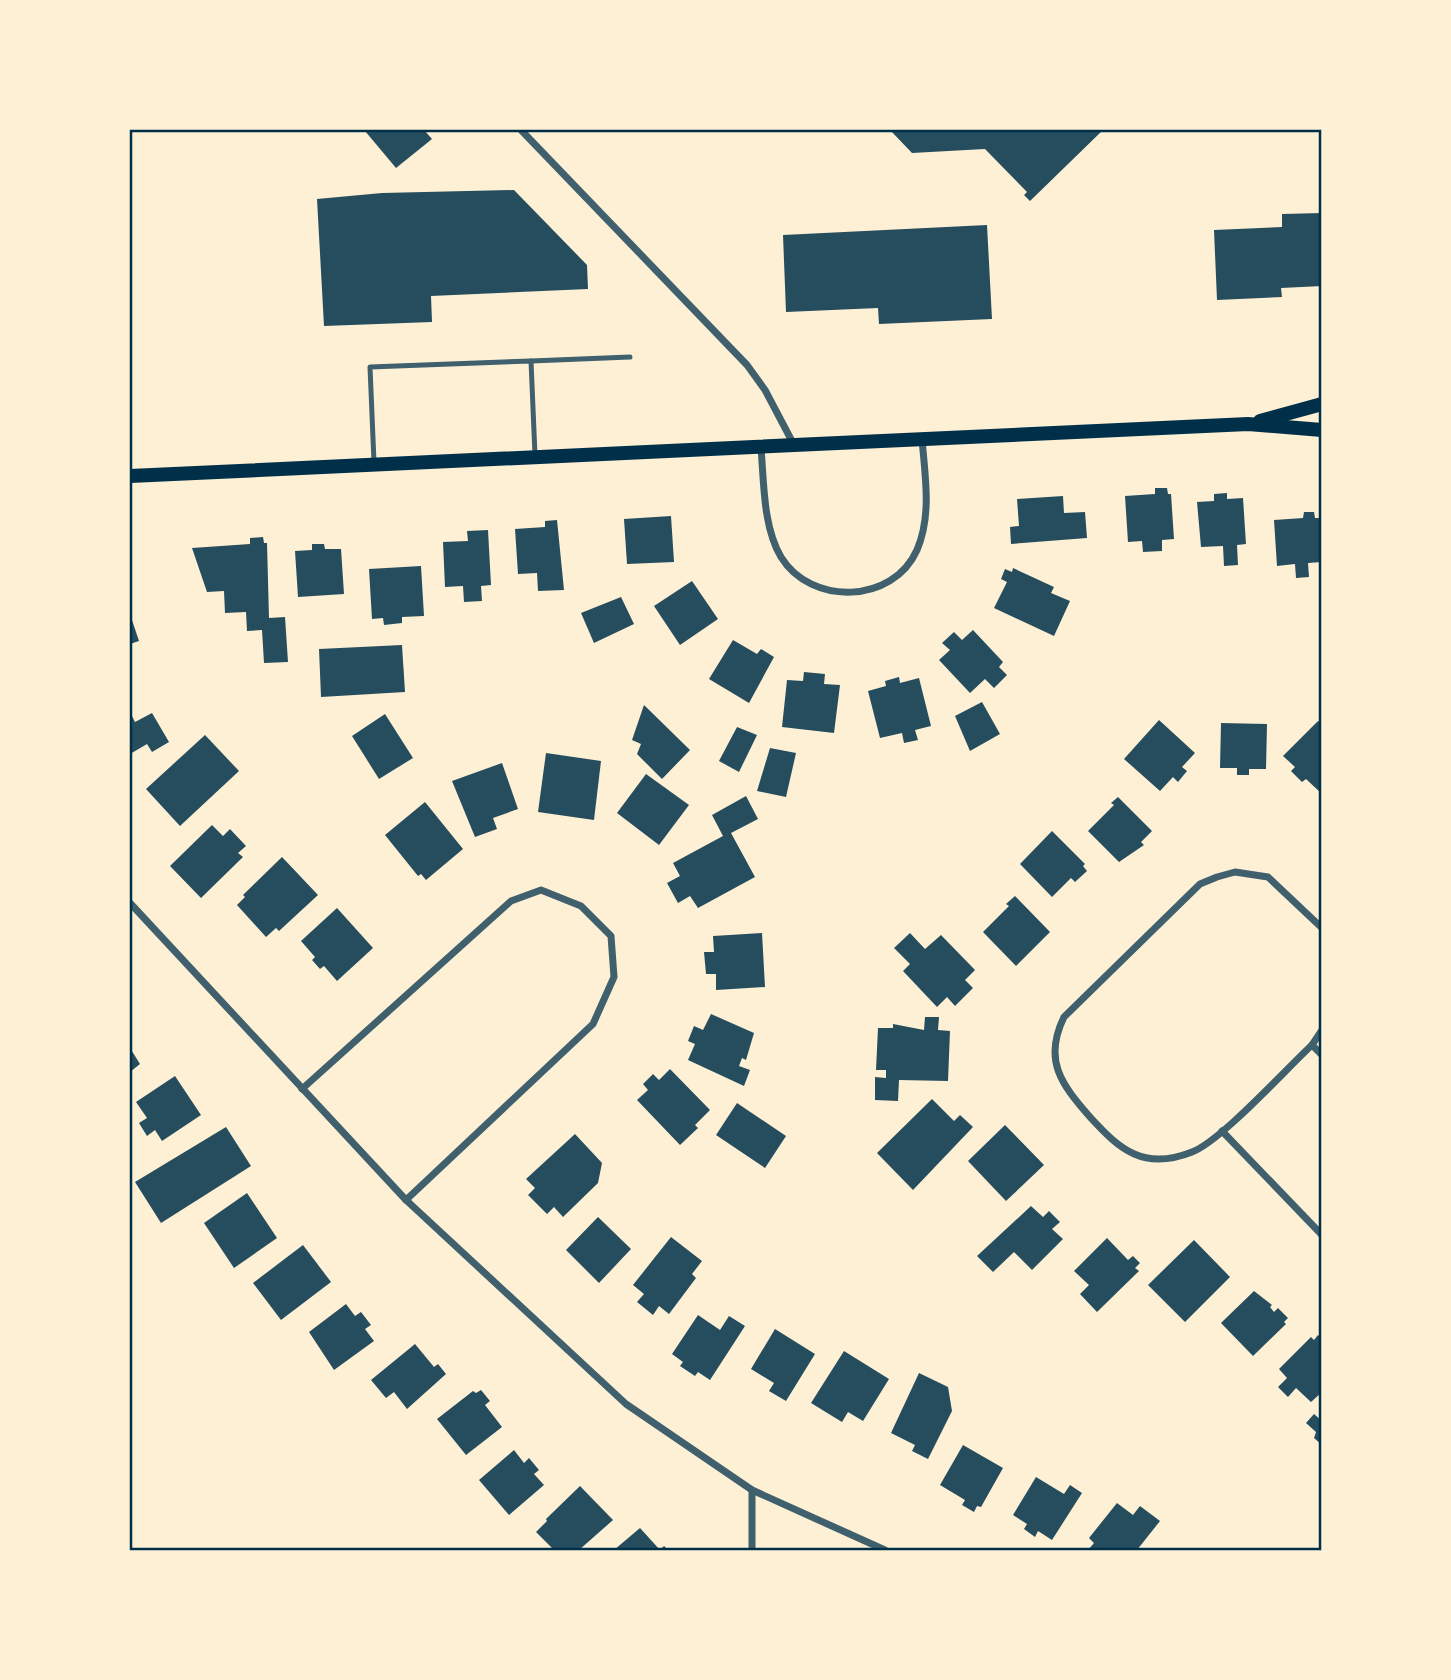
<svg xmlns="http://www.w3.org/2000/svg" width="1451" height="1680" font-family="'PT Serif',serif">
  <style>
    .building { fill: #264d5e }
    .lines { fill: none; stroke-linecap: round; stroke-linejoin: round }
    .service { stroke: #3f606c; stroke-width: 5 }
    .minor { stroke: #3f606c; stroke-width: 7 }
    .secondary { stroke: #003049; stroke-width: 14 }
    .neatline { fill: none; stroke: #003049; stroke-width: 2.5 }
  </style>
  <rect width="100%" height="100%" fill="#fdf0d5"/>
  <g class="building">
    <path d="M368,130H424L432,139L396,168L365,131Z"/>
    <path d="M890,130H1103L1030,201L1024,195L1027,192L985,149L912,153Z"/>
    <path d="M514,190L587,265L588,289L431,296L432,322L324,326L317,199L382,193Z"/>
    <path d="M1322,213V286L1281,288L1282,297L1217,300L1214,230L1282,227V214Z"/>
    <path d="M987,225L992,319L879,324L878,308L786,312L783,235Z"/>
    <path d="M1155,488H1167L1168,494H1171L1174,539L1162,540V551L1143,552L1142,541L1128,542L1125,496L1155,494Z"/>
    <path d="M1227,493V499L1243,498L1246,544L1237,545L1238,565L1224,566L1223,546L1201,547L1197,502L1214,501V494Z"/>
    <path d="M1063,496L1064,513L1085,512L1087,538L1011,544L1010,527L1019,526L1017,499Z"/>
    <path d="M1304,512H1314L1315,518H1319L1322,562L1308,563L1309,577L1296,578L1295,564L1277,566L1274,520L1303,518Z"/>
    <path d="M671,516L674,562L627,564L624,519Z"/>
    <path d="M557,520L564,590L538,591L537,573L518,574L515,529L545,527V521Z"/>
    <path d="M488,530L491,585L481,586L482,601L464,602L463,586L445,587L443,542L468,541L467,531Z"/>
    <path d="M263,537L264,543H267L269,618L285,617L288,662L264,663L262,630L247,631L246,612L225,613L224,591L207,592L192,548L250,544V538Z"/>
    <path d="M312,544H324L325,549H341L344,594L298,597L295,551L312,550Z"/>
    <path d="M421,566L424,616L402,617V623L384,625L383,618L372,619L369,569Z"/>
    <path d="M1013,568L1054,587L1051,593L1070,601L1054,636L994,608L1007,582L1001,579L1005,569L1012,572Z"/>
    <path d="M692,581L718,619L680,645L654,606Z"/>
    <path d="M621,597L634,624L594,643L581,613Z"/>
    <path d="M130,614L139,641L130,644Z"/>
    <path d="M973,630L1003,662L999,667L1007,675L994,688L985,679L970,693L939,660L950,650L942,643L954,632L962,640Z"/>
    <path d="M733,640L757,654L761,649L774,657L749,703L709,679Z"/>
    <path d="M402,645L405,692L321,697L319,649Z"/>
    <path d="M804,672L825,674L824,684L840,685L834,733L782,727L787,680L803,681Z"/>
    <path d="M899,677L900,683L919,678L931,726L915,730L918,740L904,743L902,733L880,738L868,691L886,686L885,681Z"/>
    <path d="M982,702L1000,734L970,751L955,716Z"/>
    <path d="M644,705L690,750L662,779L637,754L641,744L632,740Z"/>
    <path d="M130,712L135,722L152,713L169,742L152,752L147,744L130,754Z"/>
    <path d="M385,714L413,758L379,779L352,736Z"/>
    <path d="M1159,720L1195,753L1182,767L1187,771L1178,782L1173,777L1160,791L1124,759Z"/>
    <path d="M1318,721L1322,724V794L1306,779L1302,782L1291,771L1295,767L1283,756Z"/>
    <path d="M1221,723L1267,724L1266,769H1249V775H1237V768H1220Z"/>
    <path d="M737,727L757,735L739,772L719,761Z"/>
    <path d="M205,735L239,771L180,826L146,789Z"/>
    <path d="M770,748L796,753L786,797L757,791Z"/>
    <path d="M546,753L601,761L594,820L538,812Z"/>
    <path d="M502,763L518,809L493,818L497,829L475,837L452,781Z"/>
    <path d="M646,774L689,805L659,845L617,813Z"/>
    <path d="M746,796L758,819L731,833L755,877L698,908L690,896L678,903L667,883L680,876L673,863L723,836L712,815Z"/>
    <path d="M1118,797L1152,831L1141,842L1144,845L1119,862L1088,831L1114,805L1111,803Z"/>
    <path d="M425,802L463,849L426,880L421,874L418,876L385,835Z"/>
    <path d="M212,825L223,836L230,829L246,846L238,853L243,857L201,898L170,866Z"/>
    <path d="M1052,831L1085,864L1083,866L1087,871L1075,882L1071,878L1052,897L1020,864Z"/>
    <path d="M282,857L318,895L279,931L276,928L266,937L237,905L245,897L243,895Z"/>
    <path d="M1015,896L1050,932L1016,966L983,932L1009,906L1006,904Z"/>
    <path d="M337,908L373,948L337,981L324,966L320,969L312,960L315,957L301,941Z"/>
    <path d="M762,933L765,987L716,990V974H706L704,952H714L713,936Z"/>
    <path d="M910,933L925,949L941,935L975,970L965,980L973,988L955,1006L947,997L937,1007L903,971L910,964L894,948Z"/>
    <path d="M711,1014L754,1033L746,1060L742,1058L739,1066L750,1070L744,1086L688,1060L695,1044L688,1041L694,1026L703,1030Z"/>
    <path d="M925,1017H939L938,1030L950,1031L948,1081L899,1080L898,1101L875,1100V1077L886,1078V1070H876L878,1028H893V1024L924,1030Z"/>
    <path d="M130,1048L140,1064L130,1072Z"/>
    <path d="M670,1069L710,1110L695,1125L698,1128L680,1145L637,1100L648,1090L643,1084L653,1074L659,1080Z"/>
    <path d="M175,1076L201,1115L162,1141L155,1130L147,1136L139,1123L147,1118L136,1102Z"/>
    <path d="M932,1099L954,1121L960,1115L973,1127L913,1190L877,1153Z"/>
    <path d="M737,1103L786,1136L765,1168L716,1135Z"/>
    <path d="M1005,1125L1044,1165L1006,1201L968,1161Z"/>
    <path d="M226,1127L251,1166L161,1223L135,1182Z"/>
    <path d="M575,1134L602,1163L598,1183L563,1217L554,1207L547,1214L528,1195L535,1188L526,1179Z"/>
    <path d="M247,1193L277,1238L234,1268L204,1223Z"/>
    <path d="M1031,1206L1043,1217L1049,1211L1060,1222L1052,1229L1063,1239L1032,1270L1014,1252L993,1272L977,1256Z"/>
    <path d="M598,1217L631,1249L599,1283L566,1250Z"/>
    <path d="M671,1237L702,1261L692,1274L696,1278L669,1314L659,1306L653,1315L637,1302L644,1294L633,1285Z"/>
    <path d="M1107,1238L1128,1260L1133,1256L1140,1263L1135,1268L1139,1271L1097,1312L1080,1294L1089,1285L1074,1271Z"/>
    <path d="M1194,1240L1230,1277L1185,1322L1148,1285Z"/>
    <path d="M303,1245L331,1282L281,1320L253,1283Z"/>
    <path d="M1254,1291L1272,1305L1270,1307L1274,1312L1278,1308L1288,1318L1284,1322L1286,1324L1253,1356L1221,1323Z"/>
    <path d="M346,1304L355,1316L361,1312L371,1325L365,1329L374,1341L334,1370L309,1332Z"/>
    <path d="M698,1315L720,1330L729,1316L745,1326L710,1380L698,1372L695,1376L680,1366L683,1362L672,1354Z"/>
    <path d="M775,1329L815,1354L786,1401L769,1391L774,1383L751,1369Z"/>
    <path d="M1318,1335L1322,1338V1392L1311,1402L1296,1388L1288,1397L1278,1387L1287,1378L1279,1369L1311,1337L1314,1340Z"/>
    <path d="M415,1344L434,1367L438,1364L446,1374L407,1409L394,1392L386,1398L371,1380Z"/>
    <path d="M844,1351L889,1379L863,1421L848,1412L842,1422L811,1403Z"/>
    <path d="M919,1373L948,1387L952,1411L928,1459L912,1451L915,1445L891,1433Z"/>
    <path d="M481,1390L490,1401L485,1405L502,1427L466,1455L437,1419L473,1391L476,1393Z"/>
    <path d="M1314,1414L1322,1421V1445L1314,1438L1316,1432L1306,1423Z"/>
    <path d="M963,1445L1003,1468L981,1507L977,1506L974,1512L962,1505L965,1500L940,1485Z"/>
    <path d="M514,1450L524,1463L529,1458L539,1470L534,1474L544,1485L509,1515L479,1480Z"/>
    <path d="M1036,1477L1064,1494L1070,1485L1082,1493L1052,1540L1038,1531L1035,1537L1024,1529L1027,1524L1013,1515Z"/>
    <path d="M580,1486L613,1520L579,1550H554L536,1532L547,1521L546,1519Z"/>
    <path d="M1117,1503L1133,1515L1140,1506L1160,1521L1137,1550H1088L1094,1543L1089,1538Z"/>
    <path d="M640,1528L660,1550L664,1546L668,1550H614Z"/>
  </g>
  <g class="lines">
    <g class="service">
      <path d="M531,361L630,357"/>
      <path d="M374,462L370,367L531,361L535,455"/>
    </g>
    <g class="minor">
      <path d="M521,130L747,365L765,390L794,445"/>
      <path d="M761,448C764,482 763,527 781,557C811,606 893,604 917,550C932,515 925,476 922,439"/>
      <path d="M130,903L406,1200L626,1404L752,1490L885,1550"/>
      <path d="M1322,928L1268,877L1235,872L1217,877L1200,884L1064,1017C1043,1060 1061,1084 1090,1117C1120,1150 1144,1171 1192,1152C1221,1141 1286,1069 1312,1045L1322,1030"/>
      <path d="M1312,1045L1322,1055"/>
      <path d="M302,1089L511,901L541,890L581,906L611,936L614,977L593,1024L406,1200"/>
      <path d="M1222,1131L1322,1235"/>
      <path d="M752,1490V1550"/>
    </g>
    <g class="secondary">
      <path d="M1260,421L1322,404"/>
      <path d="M130,476L1248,424L1322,430"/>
    </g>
  </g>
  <rect width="1451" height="1680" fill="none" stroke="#fdf0d5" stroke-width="262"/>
  <rect x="131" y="131" width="1189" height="1418" class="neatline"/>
</svg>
